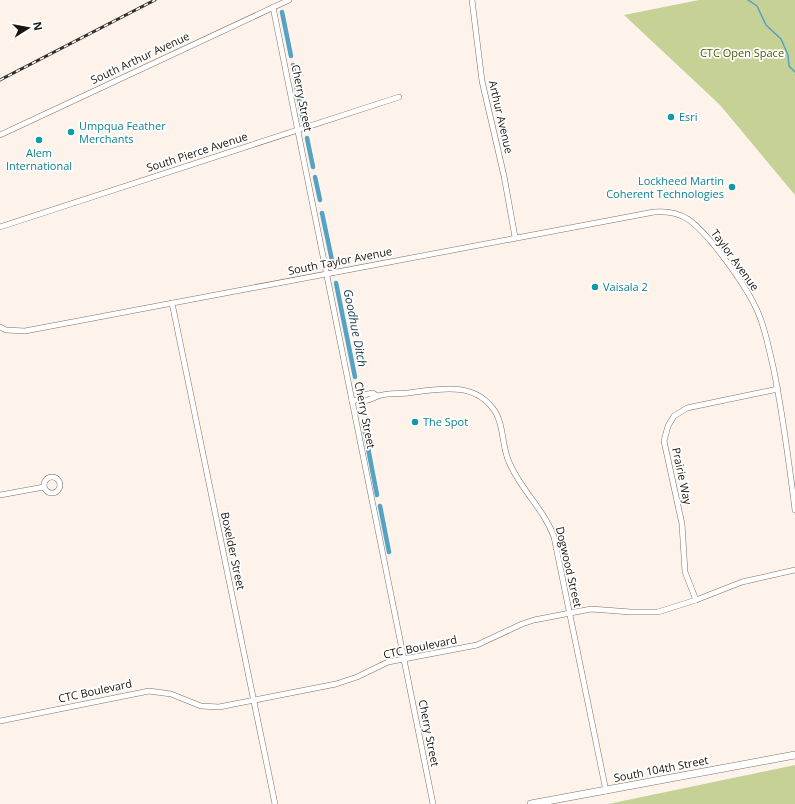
<svg xmlns="http://www.w3.org/2000/svg" width="795" height="804" font-family="'Open Sans',sans-serif">
  <style>
    .green { fill: #c6d295 }
    .lines { fill: none; stroke-linecap: round; stroke-linejoin: round }
    .stream { stroke: #54a2c4; stroke-width: 1.5 }
    .canal { stroke: #54a2c4; stroke-width: 4.5 }
    .street-casing { stroke: #7c7066; stroke-width: 6 }
    .secondary-casing { stroke: #7c7066; stroke-width: 8 }
    .street { stroke: #fff; stroke-width: 5 }
    .secondary { stroke: #fff; stroke-width: 7 }
    .rail-casing { stroke: #35302b; stroke-width: 3 }
    .rail { stroke: #fff; stroke-width: 1.5; stroke-dasharray: 4.5; stroke-linecap: butt }
    .culture-dot { fill: #0f9aa8; stroke: #fff; stroke-width: 1.5 }
    .labels { text-anchor: middle; stroke-width: 3.5; stroke-linejoin: round; paint-order: stroke }
    .park-label { font-size: 11px; fill: #4f5907; stroke: #fff }
    .street-label { font-size: 11px; fill: #191410; stroke: #fff }
    .culture-label { font-size: 11px; fill: #0d838f; stroke: #fff; text-anchor: start }
    .water-label { font-size: 12px; font-style: italic; fill: #1e4251; stroke: #fff }
  </style>
  <rect width="100%" height="100%" fill="#fef3ea"/>
  <g class="green">
    <path d="M699,0H795V195L720,105L624,15Z"/>
    <path d="M795,765V804H608L613,803Z"/>
  </g>
  <g class="lines">
    <path class="stream" d="M748,0L757,6L766,25L781,39L788,55L789,66L795,72"/>
    <g class="canal">
      <path d="M282,12L291,56"/>
      <path d="M293,65L297,91"/>
      <path d="M299,99L303,121"/>
      <path d="M307,138L313,167"/>
      <path d="M315,177L320,200"/>
      <path d="M322,213L333,265"/>
      <path d="M336,283L355,377"/>
      <path d="M363,422L377,495"/>
      <path d="M380,506L389,552"/>
    </g>
    <g class="street-casing">
      <g id="street">
        <path d="M472,0L482,81L504,176L515,237"/>
        <path d="M273,7L433,804"/>
        <path d="M0,135L289,0"/>
        <path d="M0,227L399,97"/>
        <path d="M172,303L275,804"/>
        <path d="M0,327L6,330L25,331L654,212C684,209 696,224 714,245C730,265 745,285 756,308C765,326 768,346 773,366C783,414 789,462 795,510"/>
        <path d="M360,399L363,395L373,393L377,396"/>
        <path d="M352,401L360,399L364,401C370,400 373,398 378,396C386,393 399,394 408,393C439,389 476,380 496,413C504,427 502,447 509,462C520,489 544,509 554,537L606,791"/>
        <circle cx="52" cy="485" r="8"/>
        <path d="M0,495L44,487"/>
        <path d="M696,600L685,572L682,524L664,441L668,426L674,416L687,408L778,389"/>
        <path d="M0,721L149,691L171,694L201,706L219,707L336,684L357,677L388,662L477,645L522,624L534,620L591,609L631,612H658L696,600L742,582L795,570"/>
      </g>
    </g>
    <g class="secondary-casing">
      <path id="secondary" d="M531,804L795,755"/>
    </g>
    <use href="#street" class="street"/>
    <use href="#secondary" class="secondary"/>
    <g class="rail-casing">
      <path id="rail" d="M0,80L155,0"/>
    </g>
    <use href="#rail" class="rail"/>
  </g>
  <g class="culture-dot">
    <circle cx="671" cy="117" r="4"/>
    <circle cx="71" cy="132" r="4"/>
    <circle cx="39" cy="140" r="4"/>
    <circle cx="732" cy="187" r="4"/>
    <circle cx="595" cy="287" r="4"/>
    <circle cx="415" cy="422" r="4"/>
  </g>
  <g class="labels">
    <g class="park-label">
      <text x="742" y="57">CTC Open Space</text>
    </g>
    <g class="street-label">
      <text transform="translate(140 58) rotate(-25)" y="4">South Arthur Avenue</text>
      <text transform="translate(302 98) rotate(79)" y="4">Cherry Street</text>
      <text transform="translate(501 117) rotate(77)" y="4">Arthur Avenue</text>
      <text transform="translate(197 152) rotate(-18)" y="4">South Pierce Avenue</text>
      <text transform="translate(735 260) rotate(54)" y="4">Taylor Avenue</text>
      <text transform="translate(340 261) rotate(-11)" y="4">South Taylor Avenue</text>
      <text transform="translate(365 415) rotate(79)" y="4">Cherry Street</text>
      <text transform="translate(682 476) rotate(78)" y="4">Prairie Way</text>
      <text transform="translate(233 551) rotate(78)" y="4">Boxelder Street</text>
      <text transform="translate(569 567) rotate(77)" y="4">Dogwood Street</text>
      <text transform="translate(420 647) rotate(-12)" y="4">CTC Boulevard</text>
      <text transform="translate(95 691) rotate(-12)" y="4">CTC Boulevard</text>
      <text transform="translate(429 733) rotate(79)" y="4">Cherry Street</text>
      <text transform="translate(661 769) rotate(-11)" y="4">South 104th Street</text>
    </g>
    <g class="culture-label">
      <text x="679" y="121">Esri</text>
      <text x="79" y="130">Umpqua Feather<tspan x="79" dy="13">Merchants</tspan></text>
      <text x="39" y="157" text-anchor="middle">Alem<tspan x="39" dy="13">International</tspan></text>
      <text x="724" y="185" text-anchor="end">Lockheed Martin<tspan x="724" dy="13">Coherent Technologies</tspan></text>
      <text x="603" y="291">Vaisala 2</text>
      <text x="423" y="426">The Spot</text>
    </g>
    <g class="water-label">
      <text transform="translate(355 328) rotate(79)" y="4">Goodhue Ditch</text>
    </g>
  </g>
  <g transform="translate(28 28) rotate(79)" stroke="#ffffff" stroke-width="3" paint-order="stroke">
  <path d="M0-3L7 15L0 10L-7 15Z" fill="#191410"/>
  <text y="-6" font-size="11" font-weight="bold" text-anchor="middle" fill="#191410">N</text>
  </g>
</svg>
